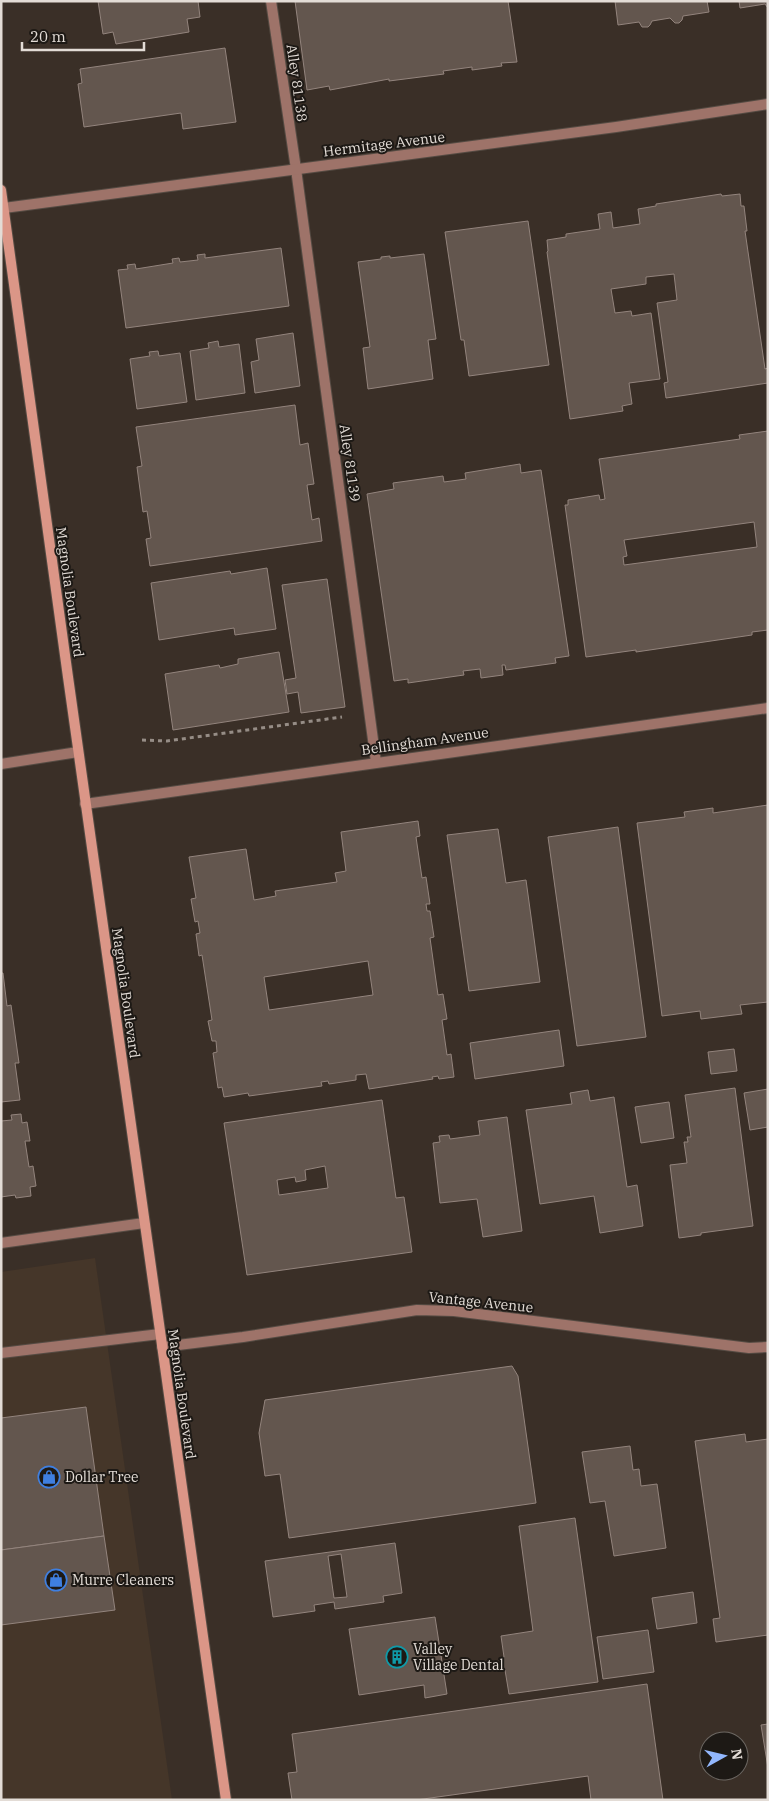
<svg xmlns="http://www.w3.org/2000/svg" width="769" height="1801" font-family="'IBM Plex Serif',serif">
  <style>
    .built { fill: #453629 }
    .building { fill: #63564e; stroke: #93847d; fill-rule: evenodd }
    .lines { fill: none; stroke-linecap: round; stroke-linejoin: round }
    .service-casing { stroke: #554b43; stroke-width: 12 }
    .minor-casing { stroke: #554b43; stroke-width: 12 }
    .secondary-casing { stroke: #554b43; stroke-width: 12 }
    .path { stroke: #968d86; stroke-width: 3; stroke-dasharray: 4 4; stroke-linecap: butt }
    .service { stroke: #9e7369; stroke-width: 10 }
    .minor { stroke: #9e7369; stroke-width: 10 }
    .secondary { stroke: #db9687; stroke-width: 10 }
    .labels { text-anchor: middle; stroke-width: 4; stroke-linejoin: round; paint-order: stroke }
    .street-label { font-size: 14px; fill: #e3dcd6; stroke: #1d1915 }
    .poi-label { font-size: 14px; fill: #e3dcd6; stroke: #1d1915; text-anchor: start }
  </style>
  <rect width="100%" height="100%" fill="#3a2f27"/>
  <path class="built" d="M95,1258L172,1800H1V1272Z"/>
  <g class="building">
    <path d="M98,1H198L200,17L187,19L189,32L116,44L113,32L103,34Z"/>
    <path d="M295,1H508L517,62L501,63L502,66L472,70V67L443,71L444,74L389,81V79L330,90L329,86L307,90Z"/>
    <path d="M615,1H707L709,12L683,16L682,20L679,23H675L670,18L652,21L650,25L648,27H642L639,22L618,25Z"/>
    <path d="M739,1H768V8L765,4L740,8Z"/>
    <path d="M225,48L236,122L183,129L181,113L84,127L78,84L82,83L80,69Z"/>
    <path d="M721,194L722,196L740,194L741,206H744L747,231H745L765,369L768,368V383L666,398L664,383L668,382L657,303L677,300L674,274L646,277V284L611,289L615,313L631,311L632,316L651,313L660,379L629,383L632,404L622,406L623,411L570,419L547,252L548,251L547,240L566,237V234L600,229L598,214L611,212L613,228L640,224L638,209L656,206V204Z"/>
    <path d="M528,221L549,365L469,376L464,340H461L445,232Z"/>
    <path d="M281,248L289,306L126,328L118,270L128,269L127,265L135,264L136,269L173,263L172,259L179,258L180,262L198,260L197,255L205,254V258Z"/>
    <path d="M424,254L436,339L428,340L433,379L368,389L363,348L370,347L358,262L381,259V257L390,256V258Z"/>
    <path d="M293,333L300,386L255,393L251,362L259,360L256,339Z"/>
    <path d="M218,341L219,347L239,344L245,393L196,400L190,351L209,348L208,343Z"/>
    <path d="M158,351L159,356L180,353L187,402L137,409L130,359L150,356L149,352Z"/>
    <path d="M295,405L300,445L308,443L314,484L307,485L312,520L319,518L322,541L150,566L146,539L151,538L147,511L143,512L137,467L142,466L136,427Z"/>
    <path d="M768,431V630L752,632V635L636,652V650L586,657L565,505H568V500L599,495L600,500L605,499L599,459L740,439L739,435ZM754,522L757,547L624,565L623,557L627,556L624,540Z"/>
    <path d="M520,464L521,473L541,470L569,656L555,658L556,663L506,670L505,665H502L503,675L481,678L480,669L463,671L464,675L408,683V679L394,681L367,494L394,489L393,483L443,476L444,482L466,479L465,473Z"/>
    <path d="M267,568L276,629L235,635L234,628L159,640L151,583L230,571L231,574Z"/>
    <path d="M327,579L345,707L301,713L298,692L287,694L285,680L296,678L282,585Z"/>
    <path d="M279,652L289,712L173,730L165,674L219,665L220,668L238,664V659Z"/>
    <path d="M768,805V1002L740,1005L742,1014L701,1019L700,1011L662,1016L637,823L685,817L684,812L713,808V813Z"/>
    <path d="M418,821L420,836L416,837L422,878L426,877L430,904H426L427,911H430L434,937L430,938L438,995L443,994L447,1019L442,1020L447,1055L451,1054L454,1077L439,1079L438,1076L432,1077L433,1079L369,1089L366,1074L356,1075V1080L329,1084L328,1081L321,1082L322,1086L249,1096L248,1093L224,1097L222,1087L218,1088L213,1053L217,1052L216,1041H212L208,1021L212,1020L202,955L199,956L196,934L200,933L198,921L195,922L191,899L196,898L189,857L246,849L254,900L276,896L275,891L337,882L335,873L346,871L341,832ZM368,961L373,995L269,1010L264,977Z"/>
    <path d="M618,827L646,1037L577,1046L548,837Z"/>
    <path d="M498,829L506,883L526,880L540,982L469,991L447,835Z"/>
    <path d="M1,973H3L7,1006L11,1005L19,1063H15L20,1100L1,1102Z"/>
    <path d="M559,1030L564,1066L475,1079L470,1043Z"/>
    <path d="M734,1049L737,1071L711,1074L708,1052Z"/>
    <path d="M735,1088L753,1226L701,1233V1235L679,1238L670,1165L687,1163L684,1142H688L687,1137H691L685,1095Z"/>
    <path d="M768,1089V1127L750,1130L744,1093Z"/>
    <path d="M588,1090L590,1101L614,1097L627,1187L637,1185L643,1226L600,1233L594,1196L540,1204L526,1110L572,1104L570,1093Z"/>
    <path d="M382,1100L396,1198L404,1197L412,1252L247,1275L224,1123ZM325,1166L328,1188L279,1195L277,1180L295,1177L296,1182L306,1180L305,1170Z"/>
    <path d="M669,1102L674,1138L641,1143L635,1107Z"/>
    <path d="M21,1114L22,1123L27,1122L30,1141H25L29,1167L33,1166L36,1186L30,1187L31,1196L16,1198L15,1195L1,1197V1121L12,1120L11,1115Z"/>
    <path d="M507,1117L522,1231L483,1237L477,1199L440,1203L433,1143L440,1142L439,1136L449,1135L450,1139L480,1135L478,1121Z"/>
    <path d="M512,1366L518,1376L536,1503L289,1538L280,1474L265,1476L259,1433L265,1400Z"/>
    <path d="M86,1407L104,1536L1,1550V1418Z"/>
    <path d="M745,1434L746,1442L768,1439V1635L716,1642L713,1619L720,1618L695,1441Z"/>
    <path d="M630,1446L633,1470L639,1469L641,1486L657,1484L666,1548L614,1556L605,1501L590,1503L582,1452Z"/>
    <path d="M575,1518L598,1682L509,1694L505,1670L502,1669L499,1664V1660L504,1657L501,1636L533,1631L519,1526Z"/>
    <path d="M104,1536L115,1610L1,1625V1550Z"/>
    <path d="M395,1543L402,1593L383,1596L384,1602L335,1609L334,1602L314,1605L315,1611L273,1617L265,1561ZM341,1554L347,1597L334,1598L328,1556Z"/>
    <path d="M693,1592L697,1623L657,1629L652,1598Z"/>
    <path d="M435,1617L447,1694L425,1698L424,1685L359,1695L349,1629Z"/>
    <path d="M648,1630L654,1672L603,1679L597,1637Z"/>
    <path d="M647,1684L663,1800H591L588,1776L416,1800H292L288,1773L297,1772L292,1734Z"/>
    <path d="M768,1724V1768L761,1725Z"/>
  </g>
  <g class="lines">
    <g class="service-casing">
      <g id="service">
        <path d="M271,1L296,169L376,762"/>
        <path d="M1,764L78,752"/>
        <path d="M1,1353L160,1334"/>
      </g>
    </g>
    <g class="minor-casing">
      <g id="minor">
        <path d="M4,208L616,127L768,104"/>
        <path d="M85,804L768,708"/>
        <path d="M1,1243L144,1223"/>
        <path d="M162,1347L243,1337L417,1310L454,1311L749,1348L768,1347"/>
      </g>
    </g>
    <g class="secondary-casing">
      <path id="secondary" d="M1,190L68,677L226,1800"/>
    </g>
    <path class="path" d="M142,740L167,741L342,717"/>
    <use href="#service" class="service"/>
    <use href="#minor" class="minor"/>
    <use href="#secondary" class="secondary"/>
  </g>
  <defs>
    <g id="shop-ring" transform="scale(1.125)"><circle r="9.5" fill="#1d1915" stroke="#3f7fe0" stroke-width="1.5"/><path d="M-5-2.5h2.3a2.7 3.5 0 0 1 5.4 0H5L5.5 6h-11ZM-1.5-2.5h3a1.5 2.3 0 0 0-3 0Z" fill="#3f7fe0"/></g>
    <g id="building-ring" transform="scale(1.125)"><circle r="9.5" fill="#1d1915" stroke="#0f9aa8" stroke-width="1.5"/><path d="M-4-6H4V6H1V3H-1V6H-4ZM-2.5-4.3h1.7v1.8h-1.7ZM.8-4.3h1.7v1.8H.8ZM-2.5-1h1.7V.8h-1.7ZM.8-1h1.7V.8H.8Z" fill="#0f9aa8"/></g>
  </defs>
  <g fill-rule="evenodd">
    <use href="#shop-ring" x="49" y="1477"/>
    <use href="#shop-ring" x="56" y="1580"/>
    <use href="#building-ring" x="397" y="1657"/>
  </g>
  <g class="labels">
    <g class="street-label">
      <text transform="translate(297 83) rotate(82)" y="5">Alley 81138</text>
      <text transform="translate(384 144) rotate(-7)" y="5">Hermitage Avenue</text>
      <text transform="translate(350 463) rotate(82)" y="5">Alley 81139</text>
      <text transform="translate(70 592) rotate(82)" y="5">Magnolia Boulevard</text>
      <text transform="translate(425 741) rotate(-8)" y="5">Bellingham Avenue</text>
      <text transform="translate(126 993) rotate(82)" y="5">Magnolia Boulevard</text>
      <text transform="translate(481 1302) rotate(6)" y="5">Vantage Avenue</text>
      <text transform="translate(182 1394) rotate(82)" y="5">Magnolia Boulevard</text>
    </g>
    <g class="poi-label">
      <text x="65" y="1482">Dollar Tree</text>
      <text x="72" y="1585">Murre Cleaners</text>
      <text x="413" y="1654">Valley<tspan x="413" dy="16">Village Dental</tspan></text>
    </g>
  </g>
  <rect width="769" height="1801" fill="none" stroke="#e3dcd6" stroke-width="5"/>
  <g transform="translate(724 1756) rotate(82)"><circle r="24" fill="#1d1915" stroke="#6c6762"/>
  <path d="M0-4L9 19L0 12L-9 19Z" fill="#92b7fd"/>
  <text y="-8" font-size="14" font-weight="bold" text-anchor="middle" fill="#e3dcd6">N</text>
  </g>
  <path d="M22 42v8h122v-8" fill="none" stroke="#e3dcd6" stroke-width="2.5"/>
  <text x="30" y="42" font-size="15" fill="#e3dcd6" stroke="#1d1915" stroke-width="4" paint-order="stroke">20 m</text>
</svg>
